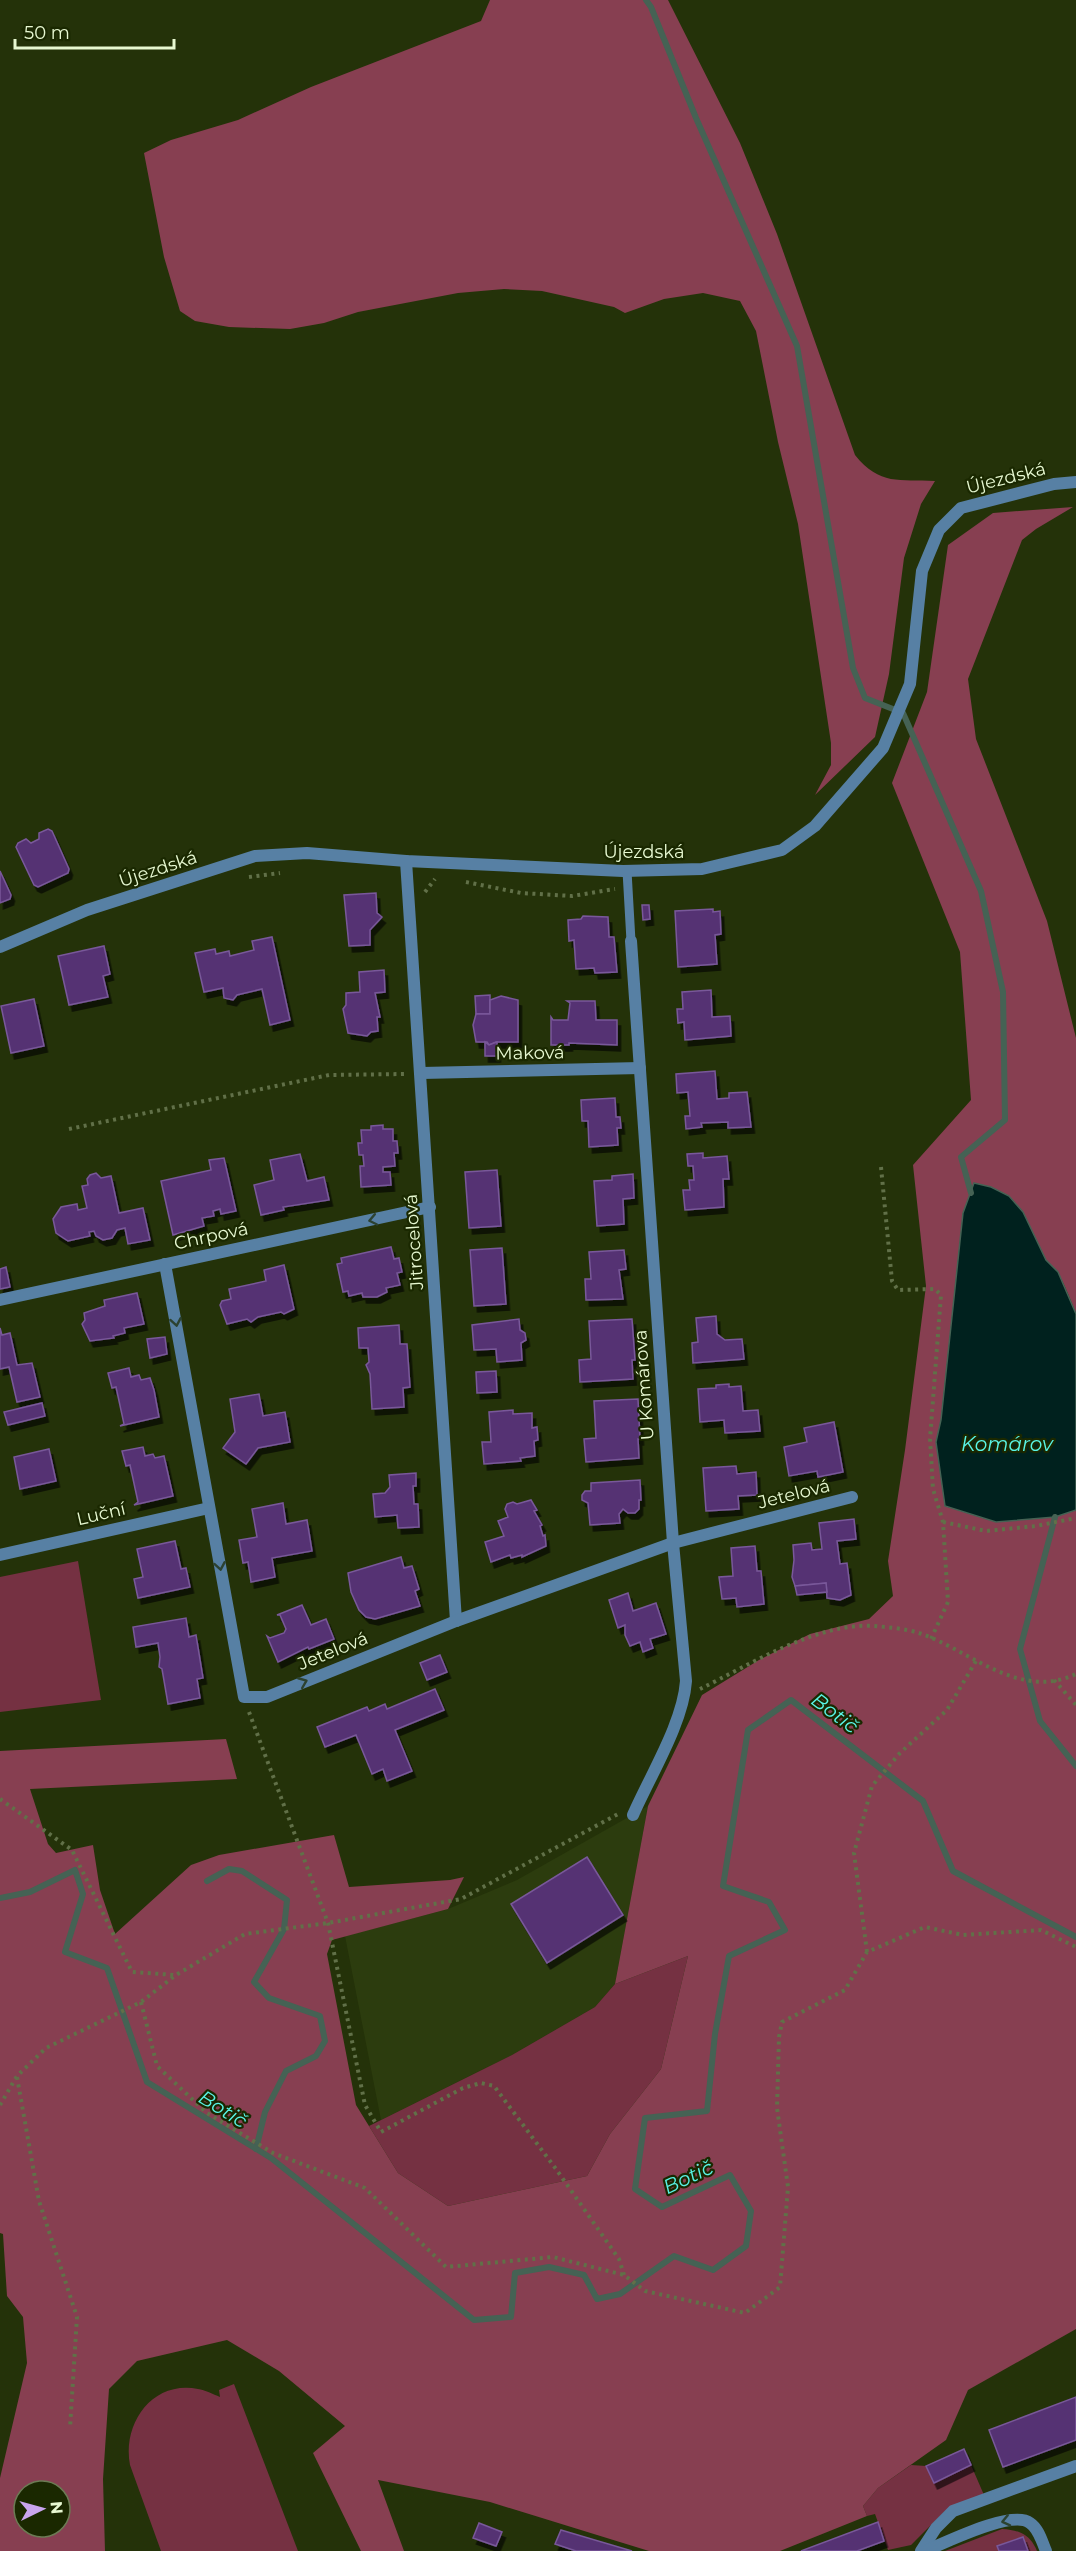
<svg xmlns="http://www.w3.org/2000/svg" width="1076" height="2551" font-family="Montserrat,sans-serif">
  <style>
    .built { fill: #2c3c0e }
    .green { fill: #753142 }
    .forest { fill: #873f51; fill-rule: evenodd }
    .water { fill: #00211e; stroke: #456254; stroke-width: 1.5 }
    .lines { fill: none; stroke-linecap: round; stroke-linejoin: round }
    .stream { stroke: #456254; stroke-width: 6 }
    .building { fill: #553373; stroke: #79589a; stroke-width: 1.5; filter: url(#shadow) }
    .path { stroke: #617048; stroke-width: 4; stroke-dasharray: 3 4.5; stroke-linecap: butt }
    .service { stroke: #5780a4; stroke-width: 9 }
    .minor { stroke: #5780a4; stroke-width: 12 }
    .tertiary { stroke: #5780a4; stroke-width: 12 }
    .oneway { stroke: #2c4231 }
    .labels { text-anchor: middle; stroke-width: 4.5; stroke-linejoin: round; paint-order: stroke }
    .street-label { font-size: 18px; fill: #e7f8d1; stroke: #1a2800 }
    .water-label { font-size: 20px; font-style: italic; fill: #59f4e5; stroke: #1a2800 }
  </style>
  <defs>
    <filter id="shadow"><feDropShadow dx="3.5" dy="6" stdDeviation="0" flood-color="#0009"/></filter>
  </defs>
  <rect width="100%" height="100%" fill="#243209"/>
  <path class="built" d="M648,1806L615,1984L595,2007L512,2055L381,2120L345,1936L448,1909L517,1880Z"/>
  <g class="green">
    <path d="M78,1561L101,1700L0,1712V1577Z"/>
    <path d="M688,1956L661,2069L610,2134L587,2176L448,2206L398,2173L369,2126L512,2055L595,2007L615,1984Z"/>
    <path d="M234,2384L298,2551H161L130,2465C122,2424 152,2380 198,2389C205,2390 213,2394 220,2397L219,2390Z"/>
    <path d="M911,2465L926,2466L934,2483L971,2465L984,2495L945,2511L911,2545L888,2550L875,2514L867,2516L863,2506L878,2488Z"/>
    <path d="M1002,2529C1019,2530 1030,2534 1037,2551H945Z"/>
  </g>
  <g class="forest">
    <path d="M490,0H668L740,143L777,234L855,455C880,486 899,479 935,481L921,504L904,558L889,674L875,737L815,795L831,765V743L798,524L778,442L756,331L740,301L703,293L664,299L625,313L614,307L542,291L504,289L458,293L358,312L324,323L290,329L229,327L195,321L180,311L164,257L144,153L171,140L238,120L311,87L481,21Z"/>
    <path d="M1073,507L1036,529L1022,540L968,679L976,739L1047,921L1076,1038V1314C1071,1301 1066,1287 1059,1275C1056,1268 1048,1264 1044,1257C1025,1218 1021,1194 974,1183L963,1213L941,1420L936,1442L1055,1517L1076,1510V2329L968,2390L946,2440L878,2488L863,2506L867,2516L780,2551H649L490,2502L378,2480L404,2551H361L313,2453L345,2426L279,2371L227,2340L137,2361L109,2389L103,2479L105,2551H0V2478L27,2363L23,2317L7,2296L3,2234L0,2233V1751L226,1739L237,1779L30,1789L48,1844L56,1853L93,1845L100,1890L115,1934L191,1865L219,1855L334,1835L349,1887L450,1880L464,1877L448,1909L332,1940L327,1954L356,2105L398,2173L448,2206L587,2176L610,2134L661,2069L688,1956L615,1984L648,1806L702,1695L759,1660L810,1634L869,1619L893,1596L888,1561L905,1450L926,1286L913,1165L971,1100L960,952L892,783L927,692L948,545L993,513ZM24,2491H60V2527H24Z"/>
  </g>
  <path class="water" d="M974,1183L991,1187L1009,1196L1023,1212L1046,1260L1058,1272L1076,1314V1510L1055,1517L996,1522L945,1506L936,1442L941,1420L963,1213Z"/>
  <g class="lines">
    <g class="stream">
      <path d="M646,0L651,7L696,118L797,346L853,668L865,698L903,713L981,891L1003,992L1005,1120L961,1157L971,1193"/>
      <path d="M1055,1517L1020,1649L1040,1721L1076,1766"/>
      <path d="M207,1881L229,1869L242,1871L287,1900L284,1929L254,1982L269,1998L320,2016L325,2041L316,2056L286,2071L265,2112L256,2149"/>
      <path d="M0,1898L30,1892L75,1870L83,1894L65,1952L107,1968L147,2082L271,2158L474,2320L511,2317L515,2273L549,2267L584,2275L597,2299L620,2294L674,2256L713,2270L746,2246L751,2211L730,2175L662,2207L635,2189L645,2118L707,2111L715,2034L729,1956L785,1930L769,1902L723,1886L748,1730L791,1700L923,1801L953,1871L1076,1937"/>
    </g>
  </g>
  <g class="building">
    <path d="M48,829L52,831L69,869L68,873L38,887L34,885L16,847L18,843L26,839L31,843L39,839V833Z"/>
    <path d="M0,871L11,895L10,899L0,903Z"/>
    <path d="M376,893L377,913L382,917L370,930V945L349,946L344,895Z"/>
    <path d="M642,905H649L650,919L643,920Z"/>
    <path d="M713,909V912L720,911L721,934L715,935L717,964L678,967L675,911Z"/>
    <path d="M583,916L608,917L609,937H614L617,972L595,973L594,968L576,969L574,940L569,941L568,920L581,919Z"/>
    <path d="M272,937L290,1020L270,1025L262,989L237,995L233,1000L224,998L223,988L204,992L195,953L215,949L216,954L229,951L230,956L254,950L252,941Z"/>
    <path d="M104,946L110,974L103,976L108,997L69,1005L58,956Z"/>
    <path d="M384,970L385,992L375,993L380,1017H377L378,1031L371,1032L367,1036L348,1033L343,1009L346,1005V993L360,992L359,972Z"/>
    <path d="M711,990L712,1017L730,1016L731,1036L685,1040L684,1022L678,1023L677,1009H683L682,992Z"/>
    <path d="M490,995V1014H476L475,996Z"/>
    <path d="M501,996L518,1000V1042H496L489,1045L487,1042H476L473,1025L476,1014H490V1000Z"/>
    <path d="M34,999L44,1046L11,1053L1,1006Z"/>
    <path d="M567,1001H595L596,1020H617V1045L569,1043V1045H551V1017L553,1020H568L570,1003Z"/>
    <path d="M485,1042L489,1045L497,1042V1056H485Z"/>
    <path d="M715,1071L717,1099L729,1098V1093L747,1092L751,1127L728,1128V1122L701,1123L702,1127L686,1129L685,1116H690L688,1092L677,1093L676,1074Z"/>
    <path d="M615,1098L616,1117H620L621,1128H617L618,1145L589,1147L588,1121H582L581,1100Z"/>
    <path d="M383,1125V1129H393V1141H397L398,1153H394L395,1166L383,1167V1172H390L391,1185L361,1187L360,1166H364L363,1155H359L358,1143H362L361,1130H371V1126Z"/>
    <path d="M703,1153V1158L727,1156L729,1179H723L724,1207L685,1210L683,1190H690L689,1180H694L693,1166H688L687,1154Z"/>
    <path d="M300,1154L307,1181L324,1177L329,1200L283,1207L284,1210L261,1215L254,1185L274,1180L270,1160Z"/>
    <path d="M224,1158L236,1211L221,1214L220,1209L213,1211L214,1216L202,1218L204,1226L173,1235L161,1181L211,1170L209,1160Z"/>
    <path d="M497,1170L501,1226L469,1228L465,1172Z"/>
    <path d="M96,1173L101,1178L111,1176L119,1213L143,1208L150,1240L128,1244L125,1228L117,1230L112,1238L103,1240L96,1236L94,1231L89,1232L90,1236L68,1241L56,1233L53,1219L61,1207L77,1204L78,1210L87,1208L82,1186L88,1185L87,1179L90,1175Z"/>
    <path d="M633,1174L634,1198L623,1199L624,1224L597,1226L594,1181L612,1180V1176Z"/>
    <path d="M391,1247L394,1259L399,1258L402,1272L397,1273L400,1285L386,1288L387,1292L377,1297H363L362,1293L349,1296L348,1291L343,1292L337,1264L342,1263L341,1258Z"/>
    <path d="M502,1248L506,1304L474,1306L470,1250Z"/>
    <path d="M624,1250L626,1269L619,1270L623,1299L586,1300L585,1279H591L589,1252Z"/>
    <path d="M284,1265L294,1309L284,1314L281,1312L258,1317L251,1322L247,1319L227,1324L220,1305L222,1301L231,1299L229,1289L266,1281L264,1270Z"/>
    <path d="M6,1267L10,1287L0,1289V1269Z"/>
    <path d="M137,1293L144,1324L124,1328L125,1333L113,1336L114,1338L90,1341L82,1324L85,1320L84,1313L105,1306L104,1300Z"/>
    <path d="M716,1316L717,1334L725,1340L742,1339L744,1359L693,1363L692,1343L698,1342L696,1318Z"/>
    <path d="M519,1319L520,1330L525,1333L526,1340L521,1343L522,1360L497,1362L496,1349L474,1350L472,1325Z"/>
    <path d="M632,1319L635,1360H632L633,1379L580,1382L579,1360L591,1359L589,1321Z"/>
    <path d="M399,1325L400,1344H407L410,1387L403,1388L404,1407L372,1409L370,1374L366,1365L369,1362L368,1348H359L358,1328Z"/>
    <path d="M0,1328L2,1335L10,1333L17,1365L32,1363L40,1397L17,1402L9,1367L0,1369Z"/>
    <path d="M165,1337L167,1354L150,1358L147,1339Z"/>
    <path d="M129,1368L131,1377L139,1375L141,1380L150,1378L154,1390L159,1417L120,1426L124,1424L116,1387L112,1388L108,1373Z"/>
    <path d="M496,1371L497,1392L477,1393L476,1372Z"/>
    <path d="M729,1384V1387L741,1386L743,1411L758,1410L760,1431L725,1433L724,1420L700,1422L698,1389L716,1388V1385Z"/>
    <path d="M259,1394L263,1416L285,1412L290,1442L258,1448L246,1464L223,1448L235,1432L230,1399Z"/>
    <path d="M638,1399L640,1439H638L639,1458L586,1462L584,1439L596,1438L594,1401Z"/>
    <path d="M42,1403L45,1416L8,1425L4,1412Z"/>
    <path d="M513,1410V1414L532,1413V1428L537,1427L538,1440L534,1441L535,1456L520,1458L521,1461L484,1464L482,1442H491L489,1412Z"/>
    <path d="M834,1422L843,1472L818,1477L817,1471L789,1476L784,1447L807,1442L804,1428Z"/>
    <path d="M143,1447L145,1456L153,1454L155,1458L164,1456L173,1496L134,1505L138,1502L130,1465L126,1466L122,1451Z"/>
    <path d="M49,1449L56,1481L20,1489L14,1457Z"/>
    <path d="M736,1466L737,1474L756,1472L757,1495L738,1496L739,1509L706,1511L703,1468Z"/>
    <path d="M416,1473V1486H413L414,1504H418L419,1527L398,1528L397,1515L375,1517L373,1494L385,1493L390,1487L389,1475Z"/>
    <path d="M640,1480L641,1500H639V1509L635,1513H628L623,1509L619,1514L620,1523L590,1525L588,1503L582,1500V1495L585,1491H591V1483Z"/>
    <path d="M531,1500L537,1510L534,1511L542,1525L540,1526L543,1536L545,1535L546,1546L522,1557V1555L511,1558L510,1555L491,1562L485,1542L504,1536L498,1521L508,1517L505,1509L507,1504L513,1502L517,1504Z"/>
    <path d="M283,1503L286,1524L307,1520L312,1551L272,1558L275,1577L251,1582L248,1562L243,1563L239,1540L257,1537L252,1509Z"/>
    <path d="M854,1519L856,1539L837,1541L840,1564L847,1563L851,1595L840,1600L827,1598L826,1583L795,1586L792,1577L794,1560L793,1545L811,1543L812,1550L822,1549L819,1523Z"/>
    <path d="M175,1541L181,1569L186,1568L190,1587L138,1598L134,1579L143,1577L137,1549Z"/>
    <path d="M755,1546L757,1571H761L764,1604L737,1607L736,1598L722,1599L719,1577L733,1576L731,1548Z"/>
    <path d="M401,1557L404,1568L412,1566L419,1589L415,1591L420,1606L375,1619L366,1617L359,1610L351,1592L348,1573Z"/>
    <path d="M826,1583L827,1592L797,1595L795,1586Z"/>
    <path d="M628,1593L633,1611L656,1603L666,1634L650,1639L653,1648L643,1652L640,1642L630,1646L625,1635V1625L618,1628L609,1600Z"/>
    <path d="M302,1605L311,1625L326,1619L334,1639L309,1649L308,1647L278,1662L267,1636L270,1638L284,1633L286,1629L280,1615H277Z"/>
    <path d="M186,1618L189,1637L196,1635L203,1678L197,1679L200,1698L168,1704L162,1669L159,1667L160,1657L158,1643L136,1647L133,1627Z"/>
    <path d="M440,1655L447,1672L427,1680L420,1663Z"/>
    <path d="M435,1689L444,1710L395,1730L412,1771L387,1781L383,1769L372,1774L356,1735L325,1747L317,1727L367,1707L369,1711L385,1704L387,1709Z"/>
    <path d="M587,1857L623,1915L547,1963L511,1904Z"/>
    <path d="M1076,2397V2440L1003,2467L989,2430Z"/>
    <path d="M964,2449L971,2465L934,2483L926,2466Z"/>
    <path d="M878,2522L884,2541L857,2551H801Z"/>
    <path d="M479,2523L502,2532L496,2546L473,2538Z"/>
    <path d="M561,2530L632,2551H576L555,2544Z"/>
    <path d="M1023,2537L1028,2551H999L997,2546Z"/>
  </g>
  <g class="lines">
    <g class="path">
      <path d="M249,877L280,873"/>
      <path d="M466,882L521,893L572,896L615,889"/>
      <path d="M425,892L435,879"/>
      <path d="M69,1129L329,1075L405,1074"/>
      <path d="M881,1167L892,1281L898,1290L935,1289L941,1295L930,1439L933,1489L943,1522L948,1602L931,1639"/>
      <path d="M943,1522L986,1531L1036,1526L1076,1518"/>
      <path d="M1054,1680L1076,1705"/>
      <path d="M700,1689C749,1665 818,1622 874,1626C888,1627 906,1629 919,1633C970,1650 1019,1701 1076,1674"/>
      <path d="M249,1712L328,1923L365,2105L381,2132L463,2088L481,2083L494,2086L556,2169L619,2259L624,2275"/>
      <path d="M0,1799L72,1850L132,1972L175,1975"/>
      <path d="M867,1952L854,1853L872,1786L900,1753L947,1710L976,1661"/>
      <path d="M141,2002L157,2066L207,2113L273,2153L365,2188L446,2267L553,2257L624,2275L645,2291L745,2313L780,2287L788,2187L777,2108L779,2037L782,2022L845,1990L867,1952L925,1927L963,1935L1041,1930L1076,1947"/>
      <path d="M17,2077L39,2201L77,2317L70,2428"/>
      <path d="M0,2105L17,2076L46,2048L141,2002L176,1975L245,1934L328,1923L461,1899L618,1814"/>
    </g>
    <path class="service" d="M627,871L631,941"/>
    <g class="minor">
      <path d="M406,861L456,1621"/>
      <path d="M631,941L673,1543L686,1681C683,1723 651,1774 633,1815"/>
      <path d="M422,1073L640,1068"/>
      <path d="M165,1264L244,1697H267L456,1621L673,1543L852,1497"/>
      <path d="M0,1300L430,1207"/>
      <path d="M0,1555L209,1508"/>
      <path d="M921,2551L936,2528L953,2511L1076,2466"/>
      <path d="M925,2551C945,2543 1012,2509 1030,2523C1039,2529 1042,2542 1046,2551"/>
    </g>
    <path class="tertiary" d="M0,947L87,910L255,856L307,853L406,861L623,871L702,869L782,850L815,826L883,748L910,684L922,571L939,530L961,508L1054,484L1076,482"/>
  </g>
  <defs><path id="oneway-chevron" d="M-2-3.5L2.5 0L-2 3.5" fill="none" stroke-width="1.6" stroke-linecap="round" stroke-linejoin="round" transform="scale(1.5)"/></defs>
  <g class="oneway">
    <use href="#oneway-chevron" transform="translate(373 1220) rotate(168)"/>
    <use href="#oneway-chevron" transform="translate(176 1322) rotate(80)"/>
    <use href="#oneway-chevron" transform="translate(220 1566) rotate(80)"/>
    <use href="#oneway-chevron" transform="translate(303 1682) rotate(-22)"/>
    <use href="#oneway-chevron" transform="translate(1006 2521) rotate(167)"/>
  </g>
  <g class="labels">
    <g class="street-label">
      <text transform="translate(1006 478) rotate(-14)" y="6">Újezdská</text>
      <text x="644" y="858">Újezdská</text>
      <text transform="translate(158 869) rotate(-18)" y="6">Újezdská</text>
      <text transform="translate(530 1053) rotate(-1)" y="6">Maková</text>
      <text transform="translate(211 1236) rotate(-12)" y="6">Chrpová</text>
      <text transform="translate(414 1242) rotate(-94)" y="6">Jitrocelová</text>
      <text transform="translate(644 1385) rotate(-94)" y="6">U Komárova</text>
      <text transform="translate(794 1494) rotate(-14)" y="6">Jetelová</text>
      <text transform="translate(101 1514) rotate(-13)" y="6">Luční</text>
      <text transform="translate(333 1651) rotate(-22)" y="6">Jetelová</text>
    </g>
    <g class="water-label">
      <text x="1007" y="1451">Komárov</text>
      <text transform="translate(835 1713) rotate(37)" y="7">Botič</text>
      <text transform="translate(223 2109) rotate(32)" y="7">Botič</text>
      <text transform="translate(688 2177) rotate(-25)" y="7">Botič</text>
    </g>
  </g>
  <g transform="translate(42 2509) rotate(85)"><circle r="28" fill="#1a2800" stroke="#6c7b54" stroke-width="1.5"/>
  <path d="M0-4.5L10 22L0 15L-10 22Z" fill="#c9a5ee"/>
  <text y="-9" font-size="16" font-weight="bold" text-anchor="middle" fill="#e7f8d1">N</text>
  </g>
  <path d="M15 39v9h159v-9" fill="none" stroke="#e7f8d1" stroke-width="3"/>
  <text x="24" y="39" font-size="18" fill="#e7f8d1" stroke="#1a2800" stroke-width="4.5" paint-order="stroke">50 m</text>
</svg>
